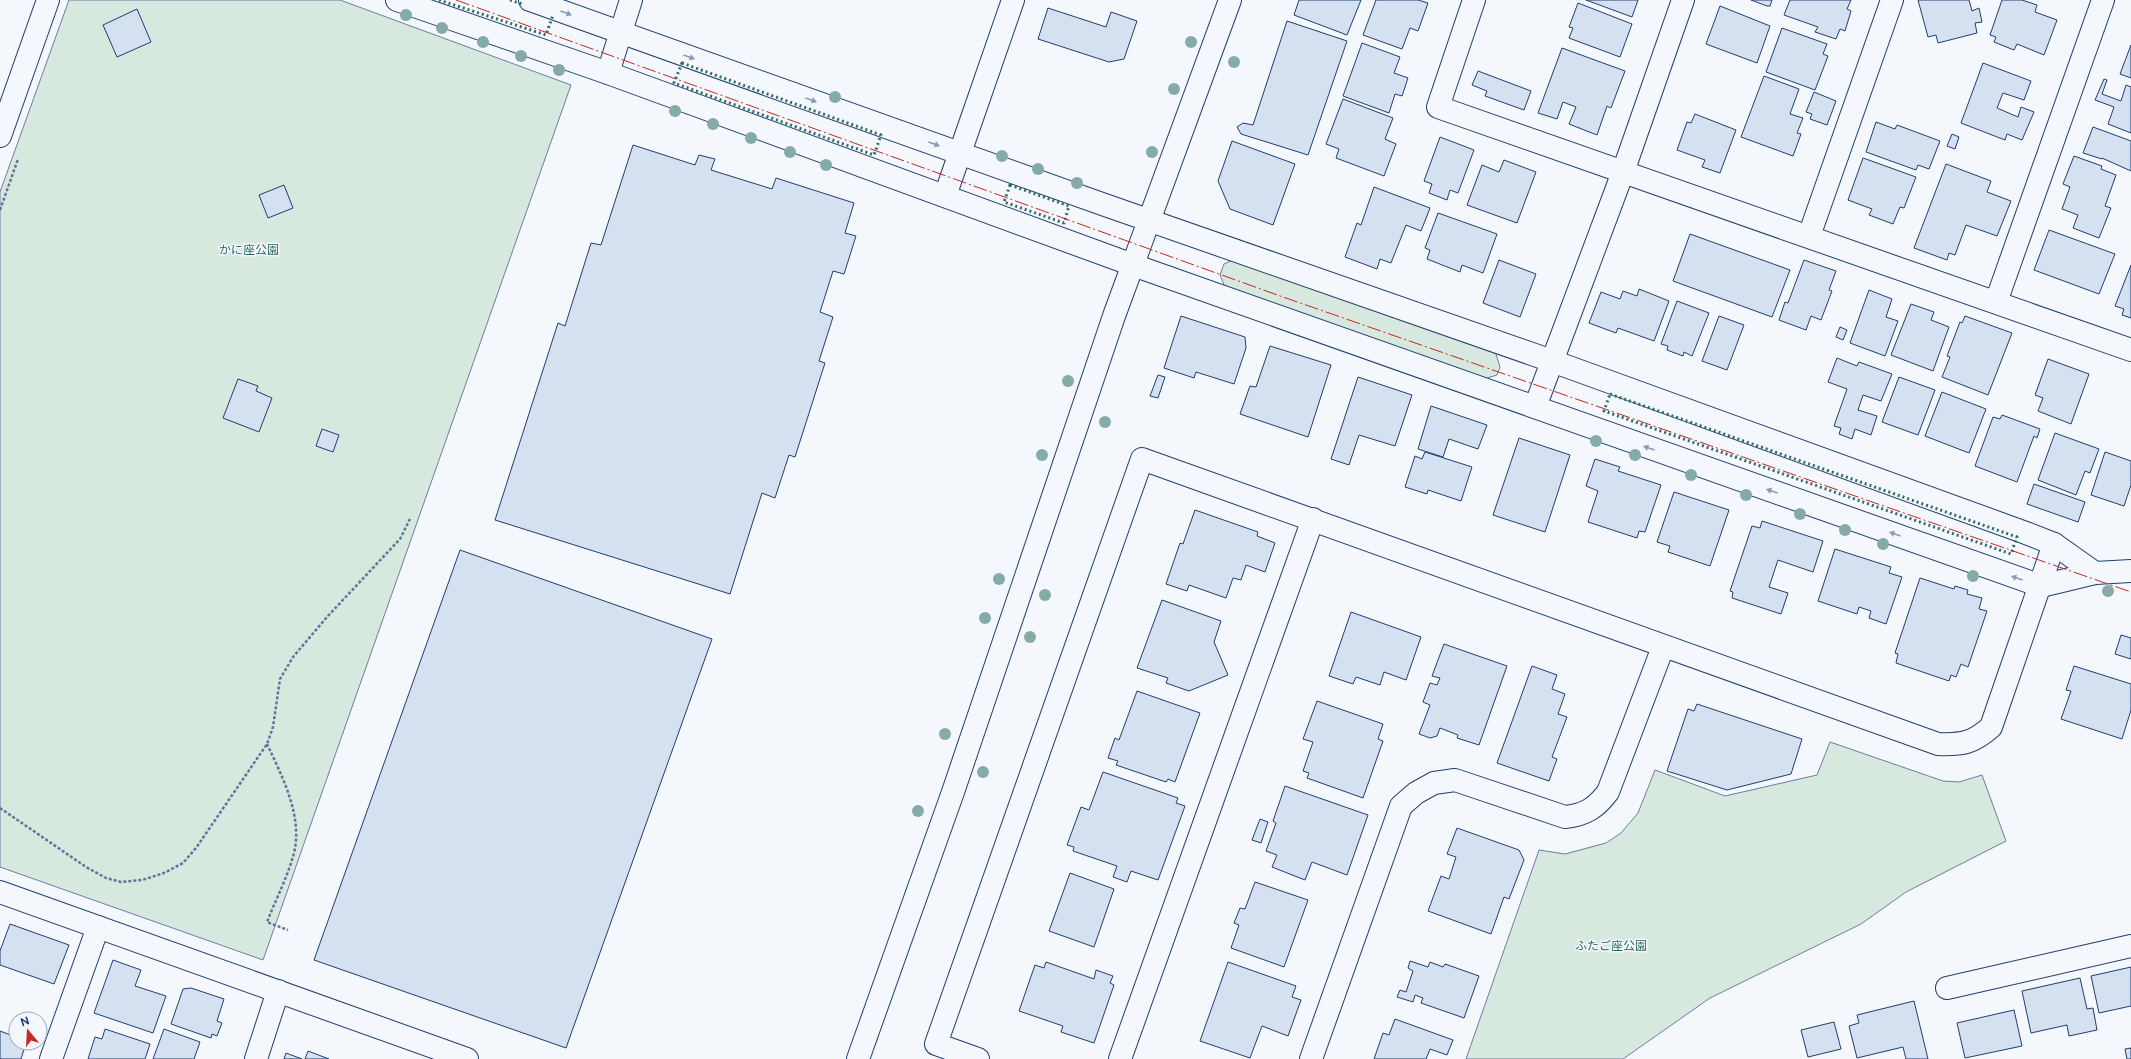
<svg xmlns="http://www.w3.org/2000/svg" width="2131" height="1059" font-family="'Public Sans','Noto Sans JP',sans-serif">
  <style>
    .green { fill: #d7e8df; stroke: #687fa3 }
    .building { fill: #d5e0f0; stroke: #1d3f73 }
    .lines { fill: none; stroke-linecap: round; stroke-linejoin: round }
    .minor-casing { stroke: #1d3f73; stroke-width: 24 }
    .path { stroke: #5e769c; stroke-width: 2.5; stroke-dasharray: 3 2; stroke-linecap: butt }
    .minor { stroke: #f4f7fb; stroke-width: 22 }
    .hedge { stroke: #2c6c60; stroke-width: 3; stroke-dasharray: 2 3; stroke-linecap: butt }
    .power { stroke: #c62828; stroke-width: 1; stroke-dasharray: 14 3 2 3; stroke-linecap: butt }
    .tree { fill: #86aba6 }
    .oneway { fill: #889bb7 }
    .labels { text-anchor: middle; stroke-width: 3; stroke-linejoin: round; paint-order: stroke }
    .park-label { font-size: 12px; fill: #2c6c60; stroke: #f4f7fb }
  </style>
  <rect width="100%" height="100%" fill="#f4f7fb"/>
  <g class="green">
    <path d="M69,0H340L571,85L263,960L0,867V192Z"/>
    <path d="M1237,258L1495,351L1500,367L1497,375L1484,379L1225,287L1220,275L1224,264Z"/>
    <path d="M1830,742L1943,781L1959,782L1982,775L2006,841L1906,892L1861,924L1710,998L1623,1059H1466L1539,850L1565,854L1606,843L1621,833L1638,813L1655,770L1725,796L1817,775Z"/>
  </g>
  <g class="building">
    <path d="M1299,0H1361L1347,35L1294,15Z"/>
    <path d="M1376,0H1418L1428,3L1418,31L1410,28L1402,49L1363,35Z"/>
    <path d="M1586,0H1638L1632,17Z"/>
    <path d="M1751,0H1772L1770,6H1767Z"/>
    <path d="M1790,0H1851L1847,9L1851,11L1845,31L1840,29L1836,39L1815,32L1818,27L1784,15Z"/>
    <path d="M1918,0H1969L1972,11L1979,8L1982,22L1975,23L1977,33L1938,43L1936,35L1928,37Z"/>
    <path d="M2002,0H2022L2037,5L2035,12L2057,20L2044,55L2017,44L2014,50L1994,42L1996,37L1990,35Z"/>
    <path d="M1578,3L1632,24L1620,57L1569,38L1573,28L1569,27Z"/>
    <path d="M1720,6L1770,26L1757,63L1706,44Z"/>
    <path d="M1048,8L1106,27L1111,12L1137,21L1124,59L1109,62L1038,39Z"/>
    <path d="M137,9L151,42L117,57L103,25Z"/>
    <path d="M1287,21L1347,41L1308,155L1241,134L1237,127L1243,123L1253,125Z"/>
    <path d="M1782,28L1827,44L1823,54L1828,56L1815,90L1766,72Z"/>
    <path d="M1362,43L1400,57L1394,73L1408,78L1402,96L1395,94L1389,113L1343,96Z"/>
    <path d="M2131,45V78L2120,74Z"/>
    <path d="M1562,48L1625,71L1611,108L1607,106L1597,135L1569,124L1576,107L1563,102L1557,119L1538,113Z"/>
    <path d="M1983,63L2031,81L2024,100L2003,93L1997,108L2018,117L2021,107L2034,112L2022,140L2007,134L2005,140L1961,123Z"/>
    <path d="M1478,71L1531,91L1524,110L1485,96L1487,91L1472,85Z"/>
    <path d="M1764,76L1799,89L1790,114L1803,118L1797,133L1801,134L1793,156L1741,137Z"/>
    <path d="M2104,79L2107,80L2102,94L2121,101L2126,85L2131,87V133L2108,124L2114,107L2095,100Z"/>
    <path d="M1814,92L1836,101L1827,125L1810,119L1812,114L1806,112Z"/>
    <path d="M1343,99L1393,118L1385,139L1396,144L1384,176L1336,158L1339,149L1326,144Z"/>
    <path d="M1695,114L1736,130L1720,173L1702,167L1705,160L1677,150L1687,122L1691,123Z"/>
    <path d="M1876,122L1895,129L1897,125L1940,141L1929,169L1918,165L1916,170L1866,152Z"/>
    <path d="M2093,127L2131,141V171L2102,158V159L2083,153Z"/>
    <path d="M1952,134L1959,137L1955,149L1947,146Z"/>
    <path d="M1440,137L1474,150L1458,193L1450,190L1447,200L1429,193L1432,184L1424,181Z"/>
    <path d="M1232,141L1295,164L1273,225L1230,209L1218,181Z"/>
    <path d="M633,145L695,165L699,155L715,159L711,170L772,189L776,178L854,203L845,233L856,236L844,274L833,271L820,312L833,317L819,361L825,363L795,457L789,455L775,498L762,493L730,594L495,520L558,323L565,326L591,243L601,245Z"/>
    <path d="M2074,156L2102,166L2101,169L2116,175L2105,206L2111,208L2099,238L2073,228L2078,215L2062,209L2070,187L2063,184Z"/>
    <path d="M1863,158L1916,177L1904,208L1900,207L1893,224L1869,215L1872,209L1848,200Z"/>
    <path d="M1504,160L1536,172L1517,223L1467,205L1482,165L1499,172Z"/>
    <path d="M1946,164L1991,181L1987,192L2011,201L1997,236L1966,225L1955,255L1949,253L1947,260L1914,248Z"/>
    <path d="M284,185L293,208L268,218L259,195Z"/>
    <path d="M1374,187L1430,208L1421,231L1406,225L1391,263L1380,259L1377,269L1345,257L1357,223L1361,225Z"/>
    <path d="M1438,213L1497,234L1483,273L1462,265L1460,272L1427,259L1430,250L1425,248Z"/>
    <path d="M2049,230L2115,254L2099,294L2034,270Z"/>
    <path d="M1690,234L1790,270L1772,317L1673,281Z"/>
    <path d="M1499,260L1536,274L1520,317L1483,303Z"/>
    <path d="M1804,260L1836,271L1829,290L1832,291L1821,320L1811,316L1806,330L1779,320L1785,302L1788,303Z"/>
    <path d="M2131,265V318L2122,315L2124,309L2115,306Z"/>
    <path d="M1639,289L1669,301L1654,341L1618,328L1616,333L1589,323L1601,292L1620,299L1623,291L1637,296Z"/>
    <path d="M1869,290L1892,299L1886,317L1898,321L1885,356L1850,343Z"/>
    <path d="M1677,301L1709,313L1692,356L1684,352L1683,356L1667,350L1668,346L1661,344Z"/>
    <path d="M1911,304L1934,312L1931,320L1949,327L1933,371L1891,355Z"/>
    <path d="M1181,316L1245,337L1246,348L1234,384L1196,372L1194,378L1164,368Z"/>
    <path d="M1719,316L1744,325L1727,370L1702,361Z"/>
    <path d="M1965,316L2012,333L1988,395L1942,377L1950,357L1947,356L1960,322L1962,323Z"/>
    <path d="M1840,327L1847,330L1843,340L1836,337Z"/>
    <path d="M1270,346L1331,365L1308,437L1240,414L1250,386L1256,387Z"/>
    <path d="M1837,358L1857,366L1859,362L1892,374L1881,401L1863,395L1858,410L1877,416L1871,435L1855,429L1852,439L1839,434L1841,428L1834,426L1847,389L1828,382Z"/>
    <path d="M2048,359L2089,374L2071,424L2038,411L2043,398L2035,395Z"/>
    <path d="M1158,375L1165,377L1158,398L1150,396Z"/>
    <path d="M1358,377L1412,395L1395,446L1359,435L1349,465L1331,459Z"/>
    <path d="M1899,377L1935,390L1918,435L1882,422Z"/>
    <path d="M238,379L258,386L256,391L272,398L259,432L223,418Z"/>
    <path d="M1942,392L1986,409L1969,453L1925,436Z"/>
    <path d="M1431,406L1487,425L1478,449L1449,439L1443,457L1418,449Z"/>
    <path d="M2002,415L2040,429L2037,438L2034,436L2017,482L1975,466L1993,417L2000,419Z"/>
    <path d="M322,429L339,435L333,452L316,446Z"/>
    <path d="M2055,433L2099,449L2090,473L2085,471L2076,495L2038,480Z"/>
    <path d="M1519,438L1570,455L1545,532L1493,515Z"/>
    <path d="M1425,452L1472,467L1461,501L1428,490L1427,494L1405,487L1415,456L1422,459Z"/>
    <path d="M2105,452L2131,461V485L2124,506L2091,495Z"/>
    <path d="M1595,459L1620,467L1618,471L1661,485L1645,532L1639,531L1637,538L1588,522L1598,491L1586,486Z"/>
    <path d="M2034,484L2085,502L2078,522L2027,504Z"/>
    <path d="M1674,492L1729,510L1710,566L1668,552L1670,546L1657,542Z"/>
    <path d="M1195,510L1258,532L1257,536L1275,543L1265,572L1246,565L1241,580L1233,578L1226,598L1189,585L1187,591L1166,584L1180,543L1183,544Z"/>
    <path d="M1762,521L1823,541L1813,572L1778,560L1769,587L1788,593L1781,614L1732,598L1733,592L1730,591L1752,526L1760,528Z"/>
    <path d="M1835,549L1891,567L1889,573L1902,577L1886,624L1869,618L1871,611L1859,607L1857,614L1818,601Z"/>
    <path d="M460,550L712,639L566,1048L314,960Z"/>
    <path d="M1920,578L1954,589L1955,586L1968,590L1967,594L1982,598L1979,609L1987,611L1968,667L1961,664L1956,677L1951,675L1949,681L1896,663L1898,654L1895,653Z"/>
    <path d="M1162,600L1221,621L1214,642L1228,675L1189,691L1166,683L1168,678L1137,668Z"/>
    <path d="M1351,612L1421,637L1406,680L1384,672L1380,685L1356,677L1353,684L1329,676Z"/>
    <path d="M2121,635L2131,638V659L2115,654Z"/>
    <path d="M1444,644L1507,666L1479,745L1457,738L1458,735L1440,728L1437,736L1430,738L1419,734L1430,705L1423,702L1430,683L1437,685L1440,678L1432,676Z"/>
    <path d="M1532,666L1557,675L1552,689L1565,694L1558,714L1567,717L1552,757L1557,759L1549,781L1497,763Z"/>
    <path d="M2074,666L2131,684V710L2122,739L2061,719L2071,691L2066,690Z"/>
    <path d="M1137,691L1200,713L1175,782L1168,779L1166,782L1116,765L1118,761L1108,758L1115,738L1119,740Z"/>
    <path d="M1317,701L1383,724L1378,739L1383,741L1363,798L1307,778L1309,773L1303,771L1313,742L1303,739Z"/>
    <path d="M1697,704L1802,739L1791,774L1727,790L1667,771L1688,709L1694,711Z"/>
    <path d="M1103,772L1178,798L1176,803L1185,806L1158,880L1131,871L1127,882L1113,877L1117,866L1073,851L1074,847L1067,845L1081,807L1089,810Z"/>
    <path d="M1285,786L1368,815L1347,875L1312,862L1305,880L1272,867L1277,855L1266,851L1276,823L1273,821Z"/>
    <path d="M1260,819L1268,822L1261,843L1252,840Z"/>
    <path d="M1457,828L1519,850L1524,860L1509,899L1504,897L1491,934L1428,911L1441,876L1449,879L1456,857L1447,854Z"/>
    <path d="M1070,873L1114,889L1094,947L1049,931Z"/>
    <path d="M1255,882L1308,900L1284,967L1231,948L1239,925L1234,923L1240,908L1245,909Z"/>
    <path d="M10,924L69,945L54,984L0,965V951Z"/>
    <path d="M113,960L141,970L135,986L166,996L153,1033L94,1013Z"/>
    <path d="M1410,961L1428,967L1430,962L1443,967L1445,964L1479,976L1464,1018L1421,1003L1423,998L1415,995L1413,1002L1397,997L1400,990L1406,992L1413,971L1408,968Z"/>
    <path d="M1046,962L1094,979L1096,970L1113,976L1110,983L1114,985L1094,1043L1061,1032L1063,1026L1019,1011L1035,965L1044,968Z"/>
    <path d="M1228,962L1296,986L1292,997L1301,1000L1288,1036L1262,1026L1250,1058L1200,1041Z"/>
    <path d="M2131,967V1006L2099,1013L2091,976Z"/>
    <path d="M2080,978L2087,1009L2093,1008L2097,1030L2069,1036L2067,1025L2031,1033L2022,991Z"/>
    <path d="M191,988L224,999L217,1021L222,1023L217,1036L212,1034L211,1038L171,1024L183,989Z"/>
    <path d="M1914,1001L1928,1059H1906L1903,1047L1857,1058L1849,1026L1859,1023L1857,1015Z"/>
    <path d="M2014,1010L2022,1046L1965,1058L1957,1023Z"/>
    <path d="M1395,1019L1453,1040L1447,1055L1430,1049L1426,1059H1374L1383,1033L1389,1035Z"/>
    <path d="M1834,1022L1841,1049L1808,1057L1801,1030Z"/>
    <path d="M105,1029L150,1044L145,1059H88L95,1037L102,1039Z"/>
    <path d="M164,1029L200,1042L194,1059H153Z"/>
    <path d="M0,1031L16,1037V1043H26L21,1059H0Z"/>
    <path d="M2131,1048V1059H2127L2125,1049Z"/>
    <path d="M308,1051L329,1059H305Z"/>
    <path d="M286,1053L302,1059H284Z"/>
  </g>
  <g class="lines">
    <g class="minor-casing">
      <g id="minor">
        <path d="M397,0L608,73L1133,265L2041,586L2095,573L2131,571"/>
        <path d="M530,0L1105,205L1552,361L2026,533L2054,544L2095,573"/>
        <path d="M1474,0L1438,107L2131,350"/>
        <path d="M608,73L631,0"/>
        <path d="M0,136L48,0"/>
        <path d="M945,196L1013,0"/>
        <path d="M1809,236L1892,0"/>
        <path d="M1996,302L2103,0"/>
        <path d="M1535,407L1623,172L1683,0"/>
        <path d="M0,892L467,1059"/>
        <path d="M1947,988L2131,946"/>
        <path d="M51,1059L98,927"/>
        <path d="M256,1059L278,991"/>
        <path d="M858,1059L953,792L1114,316L1230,0"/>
        <path d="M978,1059L936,1044L1142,459L1938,744C1962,745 1973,743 1991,727L2054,544"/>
        <path d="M1120,1059L1313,519"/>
        <path d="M1311,1059L1401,806L1416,793L1434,783L1455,780L1565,817C1585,815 1596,808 1608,792L1663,647"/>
      </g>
    </g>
    <g class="path">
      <path d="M0,210L18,159"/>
      <path d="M267,744C282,776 303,816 294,853C288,876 276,899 267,922L288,930"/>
      <path d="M0,808L86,867L106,878L121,882L142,880L164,873L183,863L196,848L267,744L273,727L280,679L293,657L327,617L400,539L410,519"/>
    </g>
    <use href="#minor" class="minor"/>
    <g class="hedge">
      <path d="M439,0L546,35L553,15"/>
      <path d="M510,0L522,4"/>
      <path d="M682,63L881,135L874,155L674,83Z"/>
      <path d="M1010,185L1069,206L1064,223L1004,202Z"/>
      <path d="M1610,394L2017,537L2011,554L1604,411Z"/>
    </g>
    <path class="power" d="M456,0L1283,297L2131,592"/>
  </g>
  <g class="tree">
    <circle cx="406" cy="15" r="6"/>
    <circle cx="442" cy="28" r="6"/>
    <circle cx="483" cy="42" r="6"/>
    <circle cx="1191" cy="42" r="6"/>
    <circle cx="521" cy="56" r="6"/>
    <circle cx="1234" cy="62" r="6"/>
    <circle cx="559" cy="70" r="6"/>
    <circle cx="1174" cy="89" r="6"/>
    <circle cx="835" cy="97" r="6"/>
    <circle cx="675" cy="111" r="6"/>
    <circle cx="713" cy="124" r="6"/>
    <circle cx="751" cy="138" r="6"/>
    <circle cx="790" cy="152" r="6"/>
    <circle cx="1152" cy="152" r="6"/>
    <circle cx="1002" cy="156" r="6"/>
    <circle cx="826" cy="165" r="6"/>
    <circle cx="1038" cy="169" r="6"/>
    <circle cx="1077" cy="183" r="6"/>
    <circle cx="1068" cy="381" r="6"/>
    <circle cx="1105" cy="422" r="6"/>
    <circle cx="1596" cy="441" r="6"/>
    <circle cx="1042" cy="455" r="6"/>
    <circle cx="1635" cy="455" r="6"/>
    <circle cx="1691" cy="475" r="6"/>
    <circle cx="1746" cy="495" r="6"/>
    <circle cx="1800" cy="514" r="6"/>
    <circle cx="1845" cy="530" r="6"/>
    <circle cx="1883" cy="544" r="6"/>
    <circle cx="1973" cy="576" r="6"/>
    <circle cx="999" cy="579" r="6"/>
    <circle cx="2108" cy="591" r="6"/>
    <circle cx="1045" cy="595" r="6"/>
    <circle cx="985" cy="618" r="6"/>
    <circle cx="1030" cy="637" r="6"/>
    <circle cx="945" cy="734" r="6"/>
    <circle cx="983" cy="772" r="6"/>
    <circle cx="918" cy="811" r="6"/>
  </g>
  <defs><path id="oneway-solid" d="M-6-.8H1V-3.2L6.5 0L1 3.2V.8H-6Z"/></defs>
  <g class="oneway">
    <use href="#oneway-solid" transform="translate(566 13) rotate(20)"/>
    <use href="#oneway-solid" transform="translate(689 57) rotate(20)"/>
    <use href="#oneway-solid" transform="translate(811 100) rotate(20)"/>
    <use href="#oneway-solid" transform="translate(934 144) rotate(20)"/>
    <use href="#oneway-solid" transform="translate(1649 448) rotate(-161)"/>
    <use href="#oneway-solid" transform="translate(1772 491) rotate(-161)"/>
    <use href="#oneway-solid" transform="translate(1895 534) rotate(-161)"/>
    <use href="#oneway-solid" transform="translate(2017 578) rotate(-161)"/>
  </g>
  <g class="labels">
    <g class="park-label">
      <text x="249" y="254">かに座公園</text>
      <text x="1611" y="950">ふたご座公園</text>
    </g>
  </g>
  <g transform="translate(28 1031) rotate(342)"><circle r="19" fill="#f4f7fb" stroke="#9eadc5"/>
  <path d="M0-3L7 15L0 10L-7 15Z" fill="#c62828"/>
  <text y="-6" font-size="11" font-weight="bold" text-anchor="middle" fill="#1d3f73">N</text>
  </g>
</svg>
